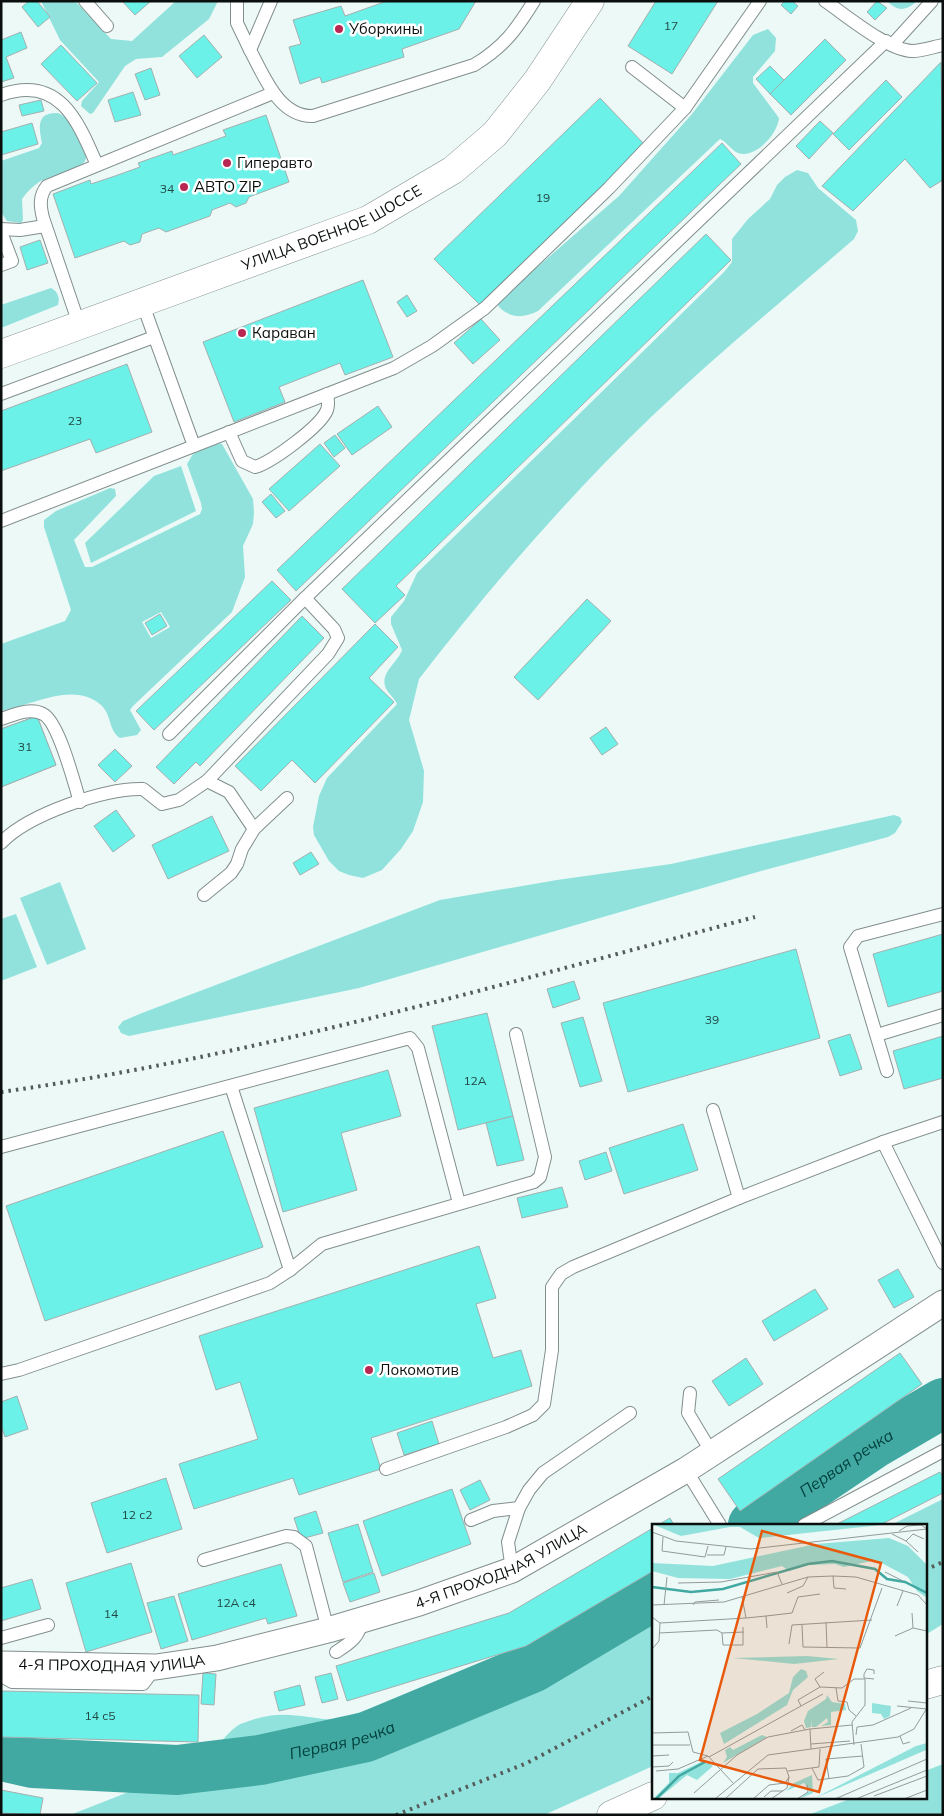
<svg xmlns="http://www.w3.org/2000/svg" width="944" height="1816" font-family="Mulish,sans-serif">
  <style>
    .green { fill: #91e2dc; fill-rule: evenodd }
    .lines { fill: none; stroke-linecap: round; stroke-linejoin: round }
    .river { stroke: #42a8a2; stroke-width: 50 }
    .building { fill: #6bf1e8; stroke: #a4b0af }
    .lane-casing { stroke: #828e8d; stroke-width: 14 }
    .street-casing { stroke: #828e8d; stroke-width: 27 }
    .secondary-casing { stroke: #828e8d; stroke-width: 29 }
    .primary-casing { stroke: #828e8d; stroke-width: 29 }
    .lane { stroke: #fff; stroke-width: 12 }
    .street { stroke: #fff; stroke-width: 25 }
    .secondary { stroke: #fff; stroke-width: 28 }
    .primary { stroke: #fff; stroke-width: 28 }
    .rail { stroke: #545c5a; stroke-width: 4; stroke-dasharray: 2.5 5; stroke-linecap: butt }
    .poi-dot { fill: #b82752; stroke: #fff; stroke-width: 2 }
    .labels { text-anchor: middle; stroke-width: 5; stroke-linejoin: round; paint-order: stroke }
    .number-label { font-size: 12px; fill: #224844 }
    .poi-label { font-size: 15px; fill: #0a0f0e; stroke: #fff; text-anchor: start }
    .street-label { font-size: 15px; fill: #0a0f0e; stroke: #fff }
    .water-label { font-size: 16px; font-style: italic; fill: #00403d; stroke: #fff }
    .inset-river { fill: none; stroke: #42a8a2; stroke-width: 2.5 }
    .inset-road { fill: none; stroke: #929b9a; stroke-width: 1 }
    .view { fill: #e8590c; fill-opacity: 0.15; stroke: #e8590c; stroke-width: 2.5 }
    .inset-edge { fill: none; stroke: #0a0f0e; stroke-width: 2.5 }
  </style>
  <rect width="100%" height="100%" fill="#ecf9f7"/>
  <g class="green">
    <path d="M41,1H75L111,39L132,41L176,1H218L209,19L162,57L136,59L125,66L93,113L90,114L81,106L82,101L99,82L60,40Z"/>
    <path d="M887,1H917C906,11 898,12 887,1Z"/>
    <path d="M768,29L776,38L775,51L753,77V83L779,118C778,133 756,159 738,153C731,150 727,142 720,139L538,311C523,318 512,319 499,307L497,302L619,196L692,114L753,35Z"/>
    <path d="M58,113C69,118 75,127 80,139C83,145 89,154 85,161C80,170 50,176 39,182C32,187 27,192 22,199L23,220L21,223L7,221L1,212V161L39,148L42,143C39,127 36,112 58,113Z"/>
    <path d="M797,170L808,173L818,188L856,220L858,231L854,239C786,298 715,356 650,418C566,499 490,587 419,679L409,720L424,771L423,802L413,831L401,849L382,870L363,878L349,875L339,871L329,861L314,835L313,827L319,796L327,778L397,704C394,697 387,693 385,686C381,672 398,662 402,650L391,624V617L404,601L417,573L724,272L732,262V239L748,219L770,199L777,185L785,177Z"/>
    <path d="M51,288C58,292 60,298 58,305L1,328V305Z"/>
    <path d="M217,443L222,444L253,499L254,513L253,524L243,546L245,577L232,612L133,706L130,710L141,730L137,735L120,738C108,730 112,715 101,705C73,681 33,705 1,711V644L65,621L71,610L44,527V520L56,511L110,488L115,489L116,496L74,540L85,567H92L200,514L202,509L201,503L187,464L193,454ZM161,612L170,627L151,638L142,622Z"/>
    <path d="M181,466L196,511L91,563L85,543L154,476Z"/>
    <path d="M894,815L900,817L902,822L895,833L888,837L761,871L359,988L129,1036L121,1033L118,1027L123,1021L142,1013L440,900L557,880L671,864Z"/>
    <path d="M60,882L86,949L47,965L20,898Z"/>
    <path d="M16,914L37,967L1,981V919Z"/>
    <path d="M943,1499V1624L925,1635V1525H891Z"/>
    <path d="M653,1583V1766L544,1815H70L200,1764C215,1755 222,1736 237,1726C241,1723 247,1722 252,1720C284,1709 304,1718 336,1720L535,1655Z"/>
    <path d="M943,1764V1815H808L855,1797H925V1771Z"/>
  </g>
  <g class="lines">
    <g class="river">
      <path id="s1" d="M753,1525L873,1444L943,1403"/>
      <path id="s2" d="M1,1756L33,1763L177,1770L260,1760L366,1737L532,1668L653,1596"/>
    </g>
  </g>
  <g class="building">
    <path d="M29,1H37L50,17L38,27L22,7Z"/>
    <path d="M122,1H151L135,15Z"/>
    <path d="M387,1H476L459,29L402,49L404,57L322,83L320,77L300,84L289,47L301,44L293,20L341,6L345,16Z"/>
    <path d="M656,1H718L672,74L628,46Z"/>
    <path d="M785,1H792L798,6L791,14L781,5Z"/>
    <path d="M877,1L887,8L875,20L867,12Z"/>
    <path d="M21,32L27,48L6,57L14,78L1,82V40Z"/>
    <path d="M204,35L222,57L197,78L179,56Z"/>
    <path d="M825,39L846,60L791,115L770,94Z"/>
    <path d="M61,45L97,83L77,101L41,64Z"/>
    <path d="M941,62L943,180L930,188L905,159L853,211L822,186Z"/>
    <path d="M770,66L784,80L770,94L756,79Z"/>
    <path d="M151,68L160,95L145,100L135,74Z"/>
    <path d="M886,80L902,97L849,150L833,134Z"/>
    <path d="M133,92L141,115L115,122L108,100Z"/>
    <path d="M600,98L645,145L480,305L434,259Z"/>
    <path d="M41,100L44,111L22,116L19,105Z"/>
    <path d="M266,115L289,182L249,197L246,203L236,207L230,203L212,210L210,216L166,232L159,228L142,234L140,242L130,245L124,241L75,258L53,194L90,180L91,184L115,176L140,167L138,163L172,151L173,155L226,136L223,130Z"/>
    <path d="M820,121L833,133L809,159L796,146Z"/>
    <path d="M32,123L38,144L1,155V132Z"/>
    <path d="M722,143L741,164L296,591L277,570Z"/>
    <path d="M706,234L731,260L396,586L405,595L375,623L342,589Z"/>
    <path d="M40,240L48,263L27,270L20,247Z"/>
    <path d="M363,280L393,357L345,375L340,363L279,387L285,402L234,422L203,342Z"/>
    <path d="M407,295L417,311L407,317L397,302Z"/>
    <path d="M481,319L500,340L473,364L454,343Z"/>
    <path d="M127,364L152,432L96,453L90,439L1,471V411Z"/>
    <path d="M378,406L392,427L352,455L337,434Z"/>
    <path d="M335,435L345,448L334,457L324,443Z"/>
    <path d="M320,444L340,466L289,511L269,489Z"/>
    <path d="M271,494L285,511L276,518L262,502Z"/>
    <path d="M272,581L291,600L154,730L136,711Z"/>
    <path d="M587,599L611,621L538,700L514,677Z"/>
    <path d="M160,614L167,626L152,635L145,623Z"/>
    <path d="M302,616L324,638L200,766L196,762L174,784L156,767Z"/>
    <path d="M375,624L398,647L369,678L394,702L315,783L292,760L261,791L235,766Z"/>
    <path d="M37,716L56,765L1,787V729Z"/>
    <path d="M37,716L56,765L1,787V729Z"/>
    <path d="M606,727L618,744L602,755L590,738Z"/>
    <path d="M115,749L132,766L115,782L98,765Z"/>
    <path d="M116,810L135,836L113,852L94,826Z"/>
    <path d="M212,816L229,851L168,879L152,845Z"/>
    <path d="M311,852L319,864L300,875L293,863Z"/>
    <path d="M943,934V991L888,1007L873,954Z"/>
    <path d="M796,949L820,1038L628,1092L603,1003Z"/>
    <path d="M574,981L580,999L553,1008L547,989Z"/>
    <path d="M487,1013L513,1116L458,1130L432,1026Z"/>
    <path d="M583,1017L602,1081L580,1087L561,1023Z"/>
    <path d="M850,1034L862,1069L840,1076L828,1041Z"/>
    <path d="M943,1036V1078L904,1089L893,1051Z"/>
    <path d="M388,1070L401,1116L341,1133L357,1190L283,1212L254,1108Z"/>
    <path d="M513,1116L524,1160L497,1166L486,1123Z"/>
    <path d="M683,1124L698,1170L624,1194L609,1148Z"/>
    <path d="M223,1131L263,1247L45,1321L6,1206Z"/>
    <path d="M606,1152L612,1171L585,1180L579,1161Z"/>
    <path d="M562,1187L568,1207L522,1218L517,1198Z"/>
    <path d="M479,1246L496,1298L476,1304L493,1358L521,1350L532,1386L371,1438L381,1469L299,1495L293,1478L194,1509L179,1464L258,1439L240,1382L216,1390L199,1336Z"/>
    <path d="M898,1269L914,1297L894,1308L878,1280Z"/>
    <path d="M815,1289L828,1309L774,1341L762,1321Z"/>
    <path d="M900,1353L922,1384L740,1511L718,1479Z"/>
    <path d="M746,1358L763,1384L729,1406L712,1381Z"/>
    <path d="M17,1396L28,1429L5,1437L1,1425V1402Z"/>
    <path d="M432,1421L439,1444L404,1455L397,1433Z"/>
    <path d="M940,1472L943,1477V1493L880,1525H835Z"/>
    <path d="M166,1478L182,1529L107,1553L91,1503Z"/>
    <path d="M480,1480L490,1500L470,1510L460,1490Z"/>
    <path d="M452,1489L471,1544L382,1576L363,1521Z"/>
    <path d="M316,1511L323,1533L301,1539L294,1518Z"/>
    <path d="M670,1518L674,1525H658Z"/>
    <path d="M358,1524L373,1572L343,1582L328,1533Z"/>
    <path d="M653,1528V1571L526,1646L347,1701L336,1666L509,1613Z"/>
    <path d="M131,1563L152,1632L86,1652L66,1583Z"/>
    <path d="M281,1564L297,1616L268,1624L266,1618L192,1640L178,1594Z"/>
    <path d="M374,1573L380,1592L350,1602L343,1583Z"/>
    <path d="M32,1579L41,1609L1,1621V1588Z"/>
    <path d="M174,1596L188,1641L161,1649L147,1603Z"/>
    <path d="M203,1673L216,1674L214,1705L201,1704Z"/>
    <path d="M331,1673L338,1699L322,1703L315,1677Z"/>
    <path d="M300,1685L305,1705L279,1711L274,1692Z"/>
    <path d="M1,1691L199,1695L198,1742L1,1737Z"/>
    <path d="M1,1790L43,1798L40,1815L1,1813Z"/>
  </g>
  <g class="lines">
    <g class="lane-casing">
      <g id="lane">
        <path d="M85,1L107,26"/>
        <path d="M237,1V23L250,50"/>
        <path d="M271,1L250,50C264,76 279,117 313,116L474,65C504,47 516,30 534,1"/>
        <path d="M825,1C846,15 887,50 912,51C922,51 933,47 943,45"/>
        <path d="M892,45L932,1"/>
        <path d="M632,67L685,108"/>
        <path d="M1,95C59,74 78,121 97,165"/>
        <path d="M1,229L20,230L45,226"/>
        <path d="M1,232L12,261L1,265"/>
        <path d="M79,324L43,218C40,206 39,196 47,186L273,93"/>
        <path d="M1,394L154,337"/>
        <path d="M229,432L242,461L255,467C272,462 321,426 327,410C329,405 328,399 327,394"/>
        <path d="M194,446L394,368L432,346L485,308L609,188L685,108L760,1"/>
        <path d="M1,521L194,446L142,302"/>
        <path d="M1,719C14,715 30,707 43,714C59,722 74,783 80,802"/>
        <path d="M169,734L305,598"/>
        <path d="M254,829L287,798"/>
        <path d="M1,843C27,815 104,788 143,789L162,804L179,800L207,781"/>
        <path d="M204,895L231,873L237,864L242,849L254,829L229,792L207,781L328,654L338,638L334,629L305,598L886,41"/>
        <path d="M877,1035L943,1015"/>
        <path d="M887,1071L850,947L858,936L943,914"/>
        <path d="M231,1086L290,1270"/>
        <path d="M713,1110L739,1198L883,1142L943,1263"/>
        <path d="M883,1142L943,1122"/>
        <path d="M1,1147L410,1038L418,1048L459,1203"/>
        <path d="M1,1374L19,1370L270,1283L290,1270L322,1244L534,1182L540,1177L545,1157L516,1034"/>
        <path d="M690,1393L688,1413L712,1453"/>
        <path d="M386,1469L506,1427L533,1415L544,1404L552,1350V1287L561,1274L573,1267L739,1198"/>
        <path d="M686,1470L720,1525"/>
        <path d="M471,1520L493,1511L519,1508"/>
        <path d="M804,1525L943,1451"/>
        <path d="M204,1560L286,1536L294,1537L306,1546L328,1630"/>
        <path d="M512,1570L508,1542L519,1508L529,1490L543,1473L630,1413"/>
        <path d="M1,1638L48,1625"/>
        <path d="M336,1652C350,1643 360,1637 362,1619"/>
        <path d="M1,1668L5,1678L12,1682L143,1684L156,1667"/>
      </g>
    </g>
    <g class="street-casing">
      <g id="street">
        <path id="s3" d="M1,1664L156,1667L217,1658L328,1630L419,1603L512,1570L686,1470L943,1303"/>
      </g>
    </g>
    <g class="secondary-casing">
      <g id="secondary">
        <path id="s4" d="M1,354L368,220L453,170L495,134L537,81L590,1"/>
      </g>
    </g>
    <g class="primary-casing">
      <g id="primary">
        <path d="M925,1685L943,1680"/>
        <path d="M611,1815L653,1796"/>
      </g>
    </g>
    <use href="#lane" class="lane"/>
    <use href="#street" class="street"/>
    <use href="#secondary" class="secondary"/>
    <use href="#primary" class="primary"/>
    <g class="rail">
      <path d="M1,1092C257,1056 506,983 755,917"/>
      <path d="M925,1570L943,1562"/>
      <path d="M396,1815L527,1763L653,1696"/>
    </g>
  </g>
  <g class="poi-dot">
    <circle cx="339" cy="29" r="5"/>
    <circle cx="227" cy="163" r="5"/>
    <circle cx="184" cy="187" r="5"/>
    <circle cx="242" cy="333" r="5"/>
    <circle cx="369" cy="1370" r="5"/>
  </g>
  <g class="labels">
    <g class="number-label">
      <text x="671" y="30">17</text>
      <text x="167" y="193">34</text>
      <text x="543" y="202">19</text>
      <text x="75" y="425">23</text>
      <text x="25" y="751">31</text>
      <text x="712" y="1024">39</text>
      <text x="475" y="1085">12А</text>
      <text x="137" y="1519">12 с2</text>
      <text x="236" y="1607">12А с4</text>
      <text x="111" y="1618">14</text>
      <text x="100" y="1720">14 с5</text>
    </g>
    <g class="poi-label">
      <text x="349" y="34">Уборкины</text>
      <text x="237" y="168">Гиперавто</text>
      <text x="194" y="192">АВТО ZIP</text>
      <text x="252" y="338">Караван</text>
      <text x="379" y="1375">Локомотив</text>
    </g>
    <g class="street-label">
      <text dy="5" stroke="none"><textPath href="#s4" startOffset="354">УЛИЦА ВОЕННОЕ ШОССЕ</textPath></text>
      <text dy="5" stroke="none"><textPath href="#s3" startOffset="516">4-Я ПРОХОДНАЯ УЛИЦА</textPath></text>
      <text dy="5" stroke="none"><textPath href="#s3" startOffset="111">4-Я ПРОХОДНАЯ УЛИЦА</textPath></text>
    </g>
    <g class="water-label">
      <text dy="6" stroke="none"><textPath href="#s1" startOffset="112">Первая речка</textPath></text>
      <text dy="6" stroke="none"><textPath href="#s2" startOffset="345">Первая речка</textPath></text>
    </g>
  </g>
  <g transform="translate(652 1524)">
    <rect width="275" height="275" fill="#ecf9f7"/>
    <path d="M0,0H238L107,14L88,3H78L29,12ZM237,14L256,22L275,41V74L265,67L256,53L224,36L192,43L183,40L156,41L137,47L130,42L78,55L26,54L0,47V39L61,42L164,20ZM155,132L187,135L142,140L81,134ZM149,145L154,147L156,153L141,166L135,181L72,220L68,209L105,190L137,169L141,153ZM175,171L180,178L193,180L194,186L179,188V201L169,202L176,198L175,194L164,203H160L159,197V203L154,204L152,197L156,187L174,175ZM220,179L239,182L238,192L232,195L229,190L220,189ZM110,211L115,213L71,239L75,233L73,226L78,223L81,226ZM275,219L274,226L161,275L264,222ZM53,236L61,242L45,256L35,251L6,275H1L17,259V249H26ZM160,251L161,269L147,275L158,267L152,259L134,267L142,259Z" fill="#91e2dc"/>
    <path class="inset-river" d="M0,63L39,68L71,65L156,40L180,37L223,45L235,55L253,58L275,69M4,275L27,252L53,238"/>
    <path class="inset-road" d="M247,7L255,2L269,1L275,5M0,8L24,17L99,25L275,5M240,10L254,17L261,10L272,15M11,13L10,27L53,33L56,22M254,17L266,28M55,31H72L74,23M233,48L251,57M181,52L182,64L194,65M26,59L69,58L125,48L130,60M135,69L151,62L156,53M90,73L94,94L114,92L115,104M0,81L72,78L156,53L181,52L204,53L266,71L275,81M12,81L15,53M41,81L43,78L67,76M245,82L251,67M260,89L261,104M114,92L140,89L146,73L168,70M0,93L8,99L7,117L0,125M174,98L175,123M8,99L94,94M150,101L151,123L208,124L230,64M7,109L65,106L70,109L71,121H91V103M70,109L92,108M243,112L261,104L275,107M137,120L140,101L220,96M222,150V146L215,145L212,150V154L222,155M168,163L190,164L202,155H213V181L200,198L202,221M184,164L186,177L195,178L197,186L204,192M256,177L275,179M149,182L171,170M245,182L275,185M139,207L150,201L153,206M0,209L36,208L41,228L56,232L81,259M204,211L205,203L221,201L259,184M248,212L251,220L258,218M159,220L198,217M0,221H38M159,225L158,205L200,201M0,232L17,231M57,233L149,182L146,176L168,163L163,155L172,148M0,243L17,242L21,238M160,244L166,256L196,252L212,243L209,220M4,247L26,245L56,232M136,247L167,243L168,225M177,255L174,235L211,232M42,269L85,231L116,213L158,205M222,272L275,252M112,273L119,267H131M63,275L116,231L246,213L262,205L275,184M73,275L106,245L134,244L137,253L133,259L117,261L101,275M119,275L135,264L137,253M145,275L156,268L155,261M183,275L275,235M204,275L275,246M252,275L275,266"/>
    <path class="view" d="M110,7L229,39L167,268L48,236Z"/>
    <rect width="275" height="275" class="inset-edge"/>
  </g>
  <rect width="944" height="1816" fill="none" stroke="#0a0f0e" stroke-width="5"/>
</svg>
